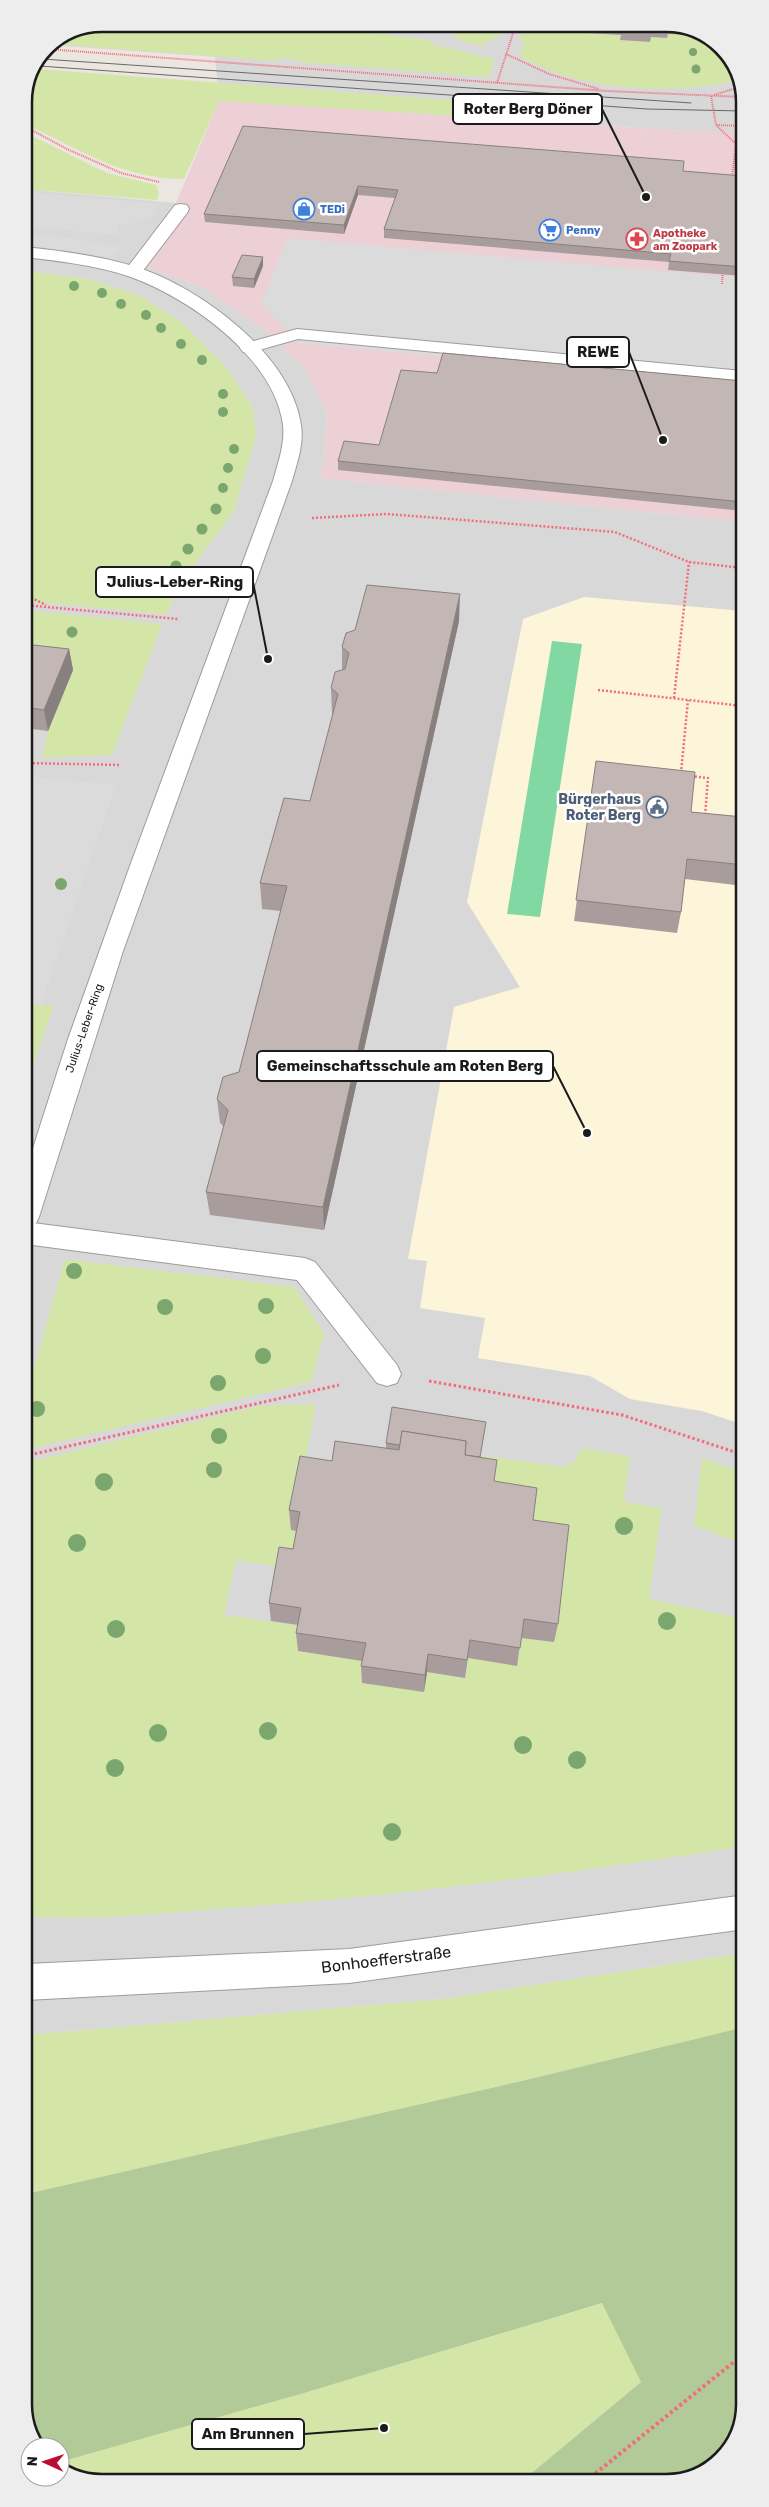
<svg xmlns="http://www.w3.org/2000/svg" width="769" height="2507" font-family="Rubik,sans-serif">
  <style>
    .residential { fill: #d9d8d8 }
    .commercial { fill: #edd0d6 }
    .education { fill: #fdf5d9 }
    .grass { fill: #d4e5a8 }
    .forest { fill: #b2ca97 }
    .pitch { fill: #82d8a3 }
    .parking { fill: #dbdbdb }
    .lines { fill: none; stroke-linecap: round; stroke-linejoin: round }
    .service-casing { stroke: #9c9c9c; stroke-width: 2 }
    .minor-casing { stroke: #9c9c9c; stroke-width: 2 }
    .path-far3 { stroke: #f26c7d; stroke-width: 2; stroke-dasharray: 1 1; stroke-linecap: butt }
    .path-far2 { stroke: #f26c7d; stroke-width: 2.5; stroke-dasharray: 2 2; stroke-linecap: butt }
    .path-far1 { stroke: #f26c7d; stroke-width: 3; stroke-dasharray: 2.5 2.5; stroke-linecap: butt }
    .path { stroke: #f26c7d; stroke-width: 4; stroke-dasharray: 3 3; stroke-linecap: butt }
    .service { fill: #fff; fill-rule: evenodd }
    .minor { fill: #fff; fill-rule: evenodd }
    .tram { stroke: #696969; stroke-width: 1 }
    .tree { fill: #7ba66e }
    .wall { fill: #a89d9c }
    .shaded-wall { fill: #88807f }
    .building { fill: #c3b7b5; stroke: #88807f }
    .labels { text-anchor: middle; stroke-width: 5; stroke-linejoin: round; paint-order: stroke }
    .far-shop-label { font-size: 11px; font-weight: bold; fill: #366cbe; stroke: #fff; text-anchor: start }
    .far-health-label { font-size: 11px; font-weight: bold; fill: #be3a42; stroke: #fff; text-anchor: start }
    .far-street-label { font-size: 11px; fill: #1b1b1b; stroke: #fff }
    .service-label { font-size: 14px; font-weight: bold; fill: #4e5e75; stroke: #fff; text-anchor: end }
    .near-street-label { font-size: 16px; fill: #1b1b1b; stroke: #fff }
    .rim { fill: none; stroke: #1b1b1b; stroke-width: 2.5 }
    .leader { fill: none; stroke: #1b1b1b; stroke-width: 2 }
    .callout-dot { fill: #1b1b1b; stroke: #fff; stroke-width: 2 }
    .callout { fill: #fff; stroke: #1b1b1b; stroke-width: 2 }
    .callout-label { font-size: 15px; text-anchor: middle; font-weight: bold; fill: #1b1b1b }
  </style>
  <rect width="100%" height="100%" fill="#ece6e1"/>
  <g class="residential">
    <path d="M103,24H672L718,43L743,83V131H685L219,101L215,57L51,45Z"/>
    <path d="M24,189L176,203L130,261L204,288L267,332L306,369L327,412L324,459L320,478L743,522L745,1953L443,1999L26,2035L24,601L166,614L183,580L234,511L253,408L229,370L181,322L139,295L84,278L24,271Z"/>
  </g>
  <path class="commercial" d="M219,101L685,131H743V522L320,478L324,459L327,412L306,369L267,332L204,288L130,261L176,203Z"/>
  <path class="education" d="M584,597L743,611L744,1425L702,1411L630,1399L590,1376L478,1358L485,1318L420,1308L427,1261L408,1259L454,1007L520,987L467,902L523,619Z"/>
  <g class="grass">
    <path d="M103,24H270L279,29L310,28L329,24L347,30L431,40L436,46C457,48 475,56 495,59L489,77H487L299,62L300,60L279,58L278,61L54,44Z"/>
    <path d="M446,24H508L507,31L481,46L458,39Z"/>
    <path d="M524,24H574L589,28L588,33L621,35L650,42L651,37L668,34L689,35V31L718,43L741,80C671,95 584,92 520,57L524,41L519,40Z"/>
    <path d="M38,69L543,107L542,121L219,101L184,179C117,178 82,149 24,124V103Z"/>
    <path d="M24,132L107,173L156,185L159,194L157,200L24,189Z"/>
    <path d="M24,271L84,278L139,295L181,322L229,370L253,408L256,435L234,511L183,580L166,614L24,601Z"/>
    <path d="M24,610L162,624L112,755L42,758L48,731L72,670L24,665Z"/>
    <path d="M25,1004L54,1005L25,1088Z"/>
    <path d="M65,1259L294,1287L324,1333L311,1382L25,1450V1399Z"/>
    <path d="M316,1404L302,1477V1532L295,1569L236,1560L224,1615L303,1626L423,1692L427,1672L465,1678L468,1658L521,1638L554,1642L463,1476L480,1455L564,1467L576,1460L581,1448L630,1456L624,1502L662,1508L649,1599L744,1619L745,1846C574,1873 402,1896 230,1908C162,1913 94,1921 26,1916L25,1463L259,1406Z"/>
    <path d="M702,1458L744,1472V1544L694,1526Z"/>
    <path d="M745,1953V2027L526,2080L26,2194V2035L443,1999Z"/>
    <path d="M603,2303L641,2382L522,2481L97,2483L60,2468V2462L304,2393Z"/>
  </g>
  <path class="forest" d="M745,2027V2404L729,2453L686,2481H522L641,2382L602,2303L304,2393L60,2462V2447H40L26,2424V2194L526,2080Z"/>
  <path class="pitch" d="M552,641L582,644L540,917L507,914Z"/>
  <g class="parking">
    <path d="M24,193V192L159,204L151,217L126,225H120L116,235L24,226Z"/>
    <path d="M24,232L50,235L123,248L113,258L24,244Z"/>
    <path d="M287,238L743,278V385L299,343L261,304Z"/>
    <path d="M25,776L116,785L41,1005L25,1004Z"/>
  </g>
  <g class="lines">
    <g class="service-casing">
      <g id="service">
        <path d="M181,204L187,205L189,209L187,213L139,276H127L124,272L127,268L175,205Z"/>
        <path d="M297,329L743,371V381L298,339L249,353L243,352L240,348L243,344Z"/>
        <path d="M25,1222L305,1258L315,1262L397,1365L401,1374L397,1383L387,1386L377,1383L297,1280L25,1244Z"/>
      </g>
    </g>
    <g class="minor-casing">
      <g id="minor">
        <path d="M24,247C62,251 102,256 139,268C202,289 291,355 301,425C304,444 297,463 292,481L123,951L39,1217L35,1225L25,1228V1173L68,1039L131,863L273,481C278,463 285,444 283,425C274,357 188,297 128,276C95,265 58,261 24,257Z"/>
        <path d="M745,1895V1929L349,1983L26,2000V1964L349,1949Z"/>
      </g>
    </g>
    <g class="path-far3">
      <path d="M46,49L607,91L743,97"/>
      <path d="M506,54L549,74L599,89"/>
      <path d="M497,83L516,24"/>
      <path d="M714,95L743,86"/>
      <path d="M711,96L716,125L736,144L732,177"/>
      <path d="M717,125L743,126"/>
      <path d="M24,126L67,149L121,173L159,182"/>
      <path d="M722,284L723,270"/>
    </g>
    <g class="path-far2">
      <path d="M312,518L387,514L615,532L689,562L743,568"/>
      <path d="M24,594L46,605"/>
      <path d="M24,605L178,619"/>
      <path d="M598,690L743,706"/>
      <path d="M674,698L689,562"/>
      <path d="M25,763L121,765"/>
      <path d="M681,773L688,700"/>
      <path d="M691,776L708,778L705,816"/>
    </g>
    <g class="path-far1">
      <path d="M429,1381L622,1415L744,1455"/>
      <path d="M25,1456L339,1385"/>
    </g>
    <path class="path" d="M586,2481L745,2353"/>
    <use href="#service" class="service"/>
    <use href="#minor" class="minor"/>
    <g class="tram">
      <path d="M42,59L691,103"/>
      <path d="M39,66L647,109L743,111"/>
    </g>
  </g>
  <g class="tree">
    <circle cx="693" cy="52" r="4"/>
    <circle cx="696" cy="69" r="4.5"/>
    <circle cx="74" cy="286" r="5"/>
    <circle cx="102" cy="293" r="5"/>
    <circle cx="121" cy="304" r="5"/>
    <circle cx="146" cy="315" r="5"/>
    <circle cx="161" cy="328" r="5"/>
    <circle cx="181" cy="344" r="5"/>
    <circle cx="202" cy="360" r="5"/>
    <circle cx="223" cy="394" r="5"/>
    <circle cx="223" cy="412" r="5"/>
    <circle cx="234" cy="449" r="5"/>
    <circle cx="228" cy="468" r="5"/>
    <circle cx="223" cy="488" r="5"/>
    <circle cx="216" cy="509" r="5.5"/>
    <circle cx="202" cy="529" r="5.5"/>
    <circle cx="188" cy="549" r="5.5"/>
    <circle cx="176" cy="566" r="5.5"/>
    <circle cx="72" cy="632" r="5.5"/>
    <circle cx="61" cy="884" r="6"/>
    <circle cx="74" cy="1271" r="8"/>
    <circle cx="266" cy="1306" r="8"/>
    <circle cx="165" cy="1307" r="8"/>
    <circle cx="263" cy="1356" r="8"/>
    <circle cx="218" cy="1383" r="8"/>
    <circle cx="37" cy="1409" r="8"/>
    <circle cx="219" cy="1436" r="8"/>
    <circle cx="214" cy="1470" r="8"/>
    <circle cx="104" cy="1482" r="9"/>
    <circle cx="624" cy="1526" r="9"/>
    <circle cx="77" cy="1543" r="9"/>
    <circle cx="667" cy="1621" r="9"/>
    <circle cx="116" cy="1629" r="9"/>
    <circle cx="268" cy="1731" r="9"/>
    <circle cx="158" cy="1733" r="9"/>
    <circle cx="523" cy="1745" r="9"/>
    <circle cx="577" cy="1760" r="9"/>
    <circle cx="115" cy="1768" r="9"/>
    <circle cx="392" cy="1832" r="9"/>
  </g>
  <g class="wall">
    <path d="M574,24H672L689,31V35L668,34L667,38L651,37L650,42L620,40L621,35L588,33V28L573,27Z"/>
    <path d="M243,126L683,171L743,176V276L668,270L669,262L384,238V229L395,198L358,195L344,234L205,222L204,214Z"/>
    <path d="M263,266L254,288L233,286L232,277Z"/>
    <path d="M437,373L743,381V511L338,470V461L379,445Z"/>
    <path d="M459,621L324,1230L210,1215L206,1192L224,1127L220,1123L217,1099L239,1072L281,911L262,909L260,883L310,801L333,715L332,714L331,688L342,670V647Z"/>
    <path d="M24,644L69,649L73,670L48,731L24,728Z"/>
    <path d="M596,761L691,812L743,817L744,886L685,879L681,912L677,933L574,921Z"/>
    <path d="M744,1353V1406H741Z"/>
    <path d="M485,1429L480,1457L495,1481L533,1520L558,1624L554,1642L521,1638L517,1666L468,1658L465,1678L427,1672L424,1692L362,1683L361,1666L362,1661L298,1651L296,1633L298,1625L271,1621L269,1603L293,1549L296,1531L291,1530L289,1510L332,1461L386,1448V1443Z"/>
  </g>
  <g class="shaded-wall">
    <path d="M358,186V195L344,234V225Z"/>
    <path d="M263,257V266L254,288V279Z"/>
    <path d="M460,594L459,621L324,1230L323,1207Z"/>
    <path d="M69,649L73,670L48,731L44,710Z"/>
    <path d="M428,1654L427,1672L424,1692L425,1675Z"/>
  </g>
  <g class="building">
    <path d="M243,126L684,161L683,171L743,176V267L669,261L671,254L384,229L398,190L358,186L344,225L204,214Z"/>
    <path d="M242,255L263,257L254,279L232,277Z"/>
    <path d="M443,353L743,381V502L338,461L344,441L379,445L401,370L437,373Z"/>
    <path d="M367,585L460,594L323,1207L206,1192L228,1110L217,1099L223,1077L239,1072L287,886L260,883L284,798L310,801L338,694L331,688L335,672L345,669L349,653L342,647L346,633L355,630Z"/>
    <path d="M24,644L69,649L44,710L24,707Z"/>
    <path d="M596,761L695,772L691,812L743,817L744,865L687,859L681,912L576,900Z"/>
    <path d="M392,1407L486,1422L480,1457L465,1455L466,1441L402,1431L400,1445L386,1443Z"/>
    <path d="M402,1431L466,1441L465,1455L497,1460L494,1481L537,1488L533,1520L569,1525L558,1624L524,1619L520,1648L470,1640L467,1660L428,1654L425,1675L361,1666L366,1643L296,1633L301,1608L269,1603L279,1547L293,1549L300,1512L289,1510L300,1456L332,1461L335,1441L399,1450Z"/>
  </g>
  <defs>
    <g id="shop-ring" transform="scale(1.125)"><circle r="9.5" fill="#fff" stroke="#3f7fe0" stroke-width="1.5"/><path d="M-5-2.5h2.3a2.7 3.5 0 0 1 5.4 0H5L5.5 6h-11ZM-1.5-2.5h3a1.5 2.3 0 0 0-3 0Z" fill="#3f7fe0"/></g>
    <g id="supermarket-ring" transform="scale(1.125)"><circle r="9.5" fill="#fff" stroke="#3f7fe0" stroke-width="1.5"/><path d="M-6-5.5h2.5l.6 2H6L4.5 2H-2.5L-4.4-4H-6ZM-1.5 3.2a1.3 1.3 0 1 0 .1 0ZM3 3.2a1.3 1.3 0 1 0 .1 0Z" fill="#3f7fe0"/></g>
    <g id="pharmacy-ring" transform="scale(1.125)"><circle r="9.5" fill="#fff" stroke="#e0444e" stroke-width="1.5"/><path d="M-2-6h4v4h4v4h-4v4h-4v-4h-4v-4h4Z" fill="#e0444e"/></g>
    <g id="civic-ring" transform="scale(1.125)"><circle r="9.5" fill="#fff" stroke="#5c6f8a" stroke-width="1.5"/><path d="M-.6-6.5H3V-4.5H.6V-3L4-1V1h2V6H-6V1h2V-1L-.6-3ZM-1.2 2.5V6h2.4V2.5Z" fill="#5c6f8a"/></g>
  </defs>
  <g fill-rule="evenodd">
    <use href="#shop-ring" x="304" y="209"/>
    <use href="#supermarket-ring" x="550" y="230"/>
    <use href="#pharmacy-ring" x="637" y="239"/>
    <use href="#civic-ring" x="657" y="807"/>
  </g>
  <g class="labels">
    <g class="far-shop-label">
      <text x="320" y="213">TEDi</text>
      <text x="566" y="234">Penny</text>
    </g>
    <g class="far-health-label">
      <text x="653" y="237">Apotheke<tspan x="653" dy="13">am Zoopark</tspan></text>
    </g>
    <g class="far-street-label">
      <text transform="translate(84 1028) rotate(-71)" y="4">Julius-Leber-Ring</text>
    </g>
    <g class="service-label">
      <text x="641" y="804">Bürgerhaus<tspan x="641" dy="16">Roter Berg</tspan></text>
    </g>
    <g class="near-street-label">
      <text transform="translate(386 1959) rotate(-7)" y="6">Bonhoefferstraße</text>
    </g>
  </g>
  <path d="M0 0H769V2507H0ZM102 32H666A70 70 0 0 1 736 102V2404A70 70 0 0 1 666 2474H102A70 70 0 0 1 32 2404V102A70 70 0 0 1 102 32Z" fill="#ededed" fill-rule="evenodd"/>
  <path class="rim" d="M102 32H666A70 70 0 0 1 736 102V2404A70 70 0 0 1 666 2474H102A70 70 0 0 1 32 2404V102A70 70 0 0 1 102 32Z"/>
  <path class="leader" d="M646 197L602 109M663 440L629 352M268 659L253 582M587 1133L553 1066M384 2428L304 2434"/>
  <g class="callout-dot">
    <circle cx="646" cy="197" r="5"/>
    <circle cx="663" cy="440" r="5"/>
    <circle cx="268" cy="659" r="5"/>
    <circle cx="587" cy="1133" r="5"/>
    <circle cx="384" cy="2428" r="5"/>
  </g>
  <g class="callout">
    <rect x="453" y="94" width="149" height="30" rx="5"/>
    <rect x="567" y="337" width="62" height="30" rx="5"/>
    <rect x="96" y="567" width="157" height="30" rx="5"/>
    <rect x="257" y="1051" width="296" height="30" rx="5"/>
    <rect x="192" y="2419" width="112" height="30" rx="5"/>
  </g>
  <g class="callout-label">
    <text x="528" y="114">Roter Berg Döner</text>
    <text x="598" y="357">REWE</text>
    <text x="175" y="587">Julius-Leber-Ring</text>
    <text x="405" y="1071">Gemeinschaftsschule am Roten Berg</text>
    <text x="248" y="2439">Am Brunnen</text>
  </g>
  <g transform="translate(45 2462) rotate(273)"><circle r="24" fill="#ffffff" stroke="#a4a4a4"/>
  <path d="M0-4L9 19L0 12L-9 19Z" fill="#bc0a33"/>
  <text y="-8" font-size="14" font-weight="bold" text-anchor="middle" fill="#1b1b1b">N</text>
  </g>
</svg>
